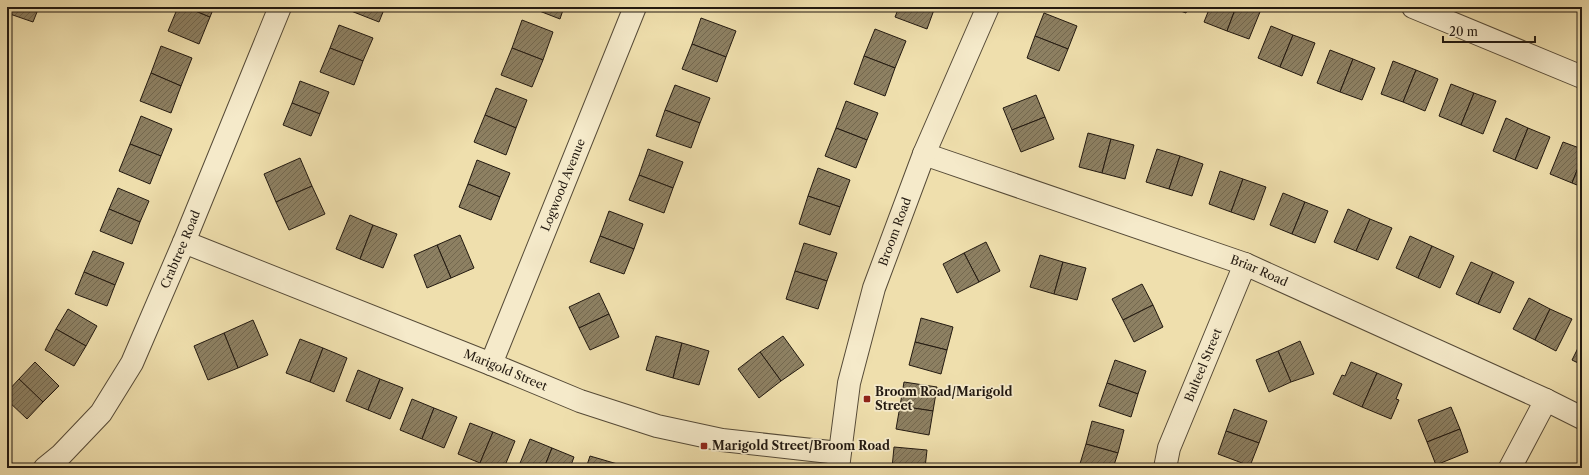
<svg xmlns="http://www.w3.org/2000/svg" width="1589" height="475" font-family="'Libre Caslon Text',serif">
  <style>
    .building { fill: url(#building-hatch); stroke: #221910 }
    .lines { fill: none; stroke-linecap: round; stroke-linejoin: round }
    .minor-casing { stroke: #554a37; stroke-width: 24 }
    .minor { stroke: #f5eaca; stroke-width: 22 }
    .poi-dot { fill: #8f2418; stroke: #f5eaca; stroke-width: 1.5 }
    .labels { text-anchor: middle; stroke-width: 3.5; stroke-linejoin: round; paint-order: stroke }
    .street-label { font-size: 12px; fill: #221910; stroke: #f5eaca }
    .poi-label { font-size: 12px; font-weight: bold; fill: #221910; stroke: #f5eaca; text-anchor: start }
  </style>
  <defs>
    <pattern id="building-hatch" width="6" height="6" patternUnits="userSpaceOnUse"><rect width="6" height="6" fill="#8d8062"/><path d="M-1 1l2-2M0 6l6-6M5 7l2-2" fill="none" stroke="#73684f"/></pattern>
  </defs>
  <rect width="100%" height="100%" fill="#efdfad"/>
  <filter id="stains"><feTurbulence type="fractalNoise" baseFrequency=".005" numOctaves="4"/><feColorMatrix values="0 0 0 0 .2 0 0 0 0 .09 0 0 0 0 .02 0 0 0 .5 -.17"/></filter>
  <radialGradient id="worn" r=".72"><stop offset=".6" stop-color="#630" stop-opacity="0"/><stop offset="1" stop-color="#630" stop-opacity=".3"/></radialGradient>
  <g class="building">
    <path d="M7,7H39L33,22L7,13Z"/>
    <path d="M178,7H186L210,17L199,44L168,31Z"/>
    <path d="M186,7H214L210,17Z"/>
    <path d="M347,7H385L379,22L346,9Z"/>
    <path d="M529,7H564L560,19Z"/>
    <path d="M899,7H935L927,29L895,17Z"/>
    <path d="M1170,7H1188L1186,13Z"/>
    <path d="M1210,7H1236L1227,31L1204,22Z"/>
    <path d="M1236,7H1262L1249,39L1227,31Z"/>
    <path d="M1044,13L1077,26L1068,49L1035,36Z"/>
    <path d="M701,18L736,31L726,57L692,44Z"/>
    <path d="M522,20L553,32L543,60L512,48Z"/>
    <path d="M339,25L373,38L363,61L330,48Z"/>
    <path d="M1271,26L1293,35L1280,67L1258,58Z"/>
    <path d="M875,29L906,41L895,68L864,56Z"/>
    <path d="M1293,35L1315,43L1302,76L1280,67Z"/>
    <path d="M1035,36L1068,49L1059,71L1027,58Z"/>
    <path d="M692,44L726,57L717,82L682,69Z"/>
    <path d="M161,46L192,58L181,86L151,73Z"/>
    <path d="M330,48L363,61L354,85L320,72Z"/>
    <path d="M512,48L543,60L532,87L501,75Z"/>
    <path d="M1330,50L1353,59L1340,92L1317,83Z"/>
    <path d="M864,56L895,68L885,96L854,84Z"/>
    <path d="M1353,59L1375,68L1362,100L1340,92Z"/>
    <path d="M1393,61L1416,70L1403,102L1381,94Z"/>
    <path d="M1416,70L1438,79L1425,111L1403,102Z"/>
    <path d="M151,73L181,86L171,113L140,101Z"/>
    <path d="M300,81L329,92L320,114L292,103Z"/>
    <path d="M1451,84L1474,93L1461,125L1439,116Z"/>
    <path d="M675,85L710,98L700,123L665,110Z"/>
    <path d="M496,88L527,100L516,128L485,115Z"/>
    <path d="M1474,93L1496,101L1483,134L1461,125Z"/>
    <path d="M1036,95L1045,117L1012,130L1003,108Z"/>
    <path d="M846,101L878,113L867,140L836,128Z"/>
    <path d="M292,103L320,114L311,136L283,125Z"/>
    <path d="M665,110L700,123L691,148L656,136Z"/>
    <path d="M485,115L516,128L506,155L474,142Z"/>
    <path d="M141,116L172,129L161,156L130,144Z"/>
    <path d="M1045,117L1054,139L1021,152L1012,130Z"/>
    <path d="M1506,118L1528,128L1515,160L1493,151Z"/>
    <path d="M836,128L867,140L856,168L825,156Z"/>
    <path d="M1528,128L1550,137L1537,169L1515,160Z"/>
    <path d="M1088,133L1111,139L1102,173L1079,167Z"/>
    <path d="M1111,139L1134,145L1125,179L1102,173Z"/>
    <path d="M1563,142L1582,149V158L1572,183L1550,174Z"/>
    <path d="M130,144L161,156L150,184L119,171Z"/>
    <path d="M648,149L683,162L673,188L639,175Z"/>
    <path d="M1157,149L1180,156L1169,189L1146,182Z"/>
    <path d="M1180,156L1203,164L1192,196L1169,189Z"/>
    <path d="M300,158L312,186L276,202L264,174Z"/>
    <path d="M1582,158V187L1572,183Z"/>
    <path d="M477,160L510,173L500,197L468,184Z"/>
    <path d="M818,168L850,180L840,207L808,196Z"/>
    <path d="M1220,171L1243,179L1231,212L1209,204Z"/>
    <path d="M639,175L673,188L664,213L629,200Z"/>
    <path d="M1243,179L1266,187L1254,220L1231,212Z"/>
    <path d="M468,184L500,197L491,220L459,207Z"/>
    <path d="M312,186L325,214L289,230L276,202Z"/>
    <path d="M118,188L149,201L140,222L109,209Z"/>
    <path d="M1283,193L1305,202L1292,234L1270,225Z"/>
    <path d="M808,196L840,207L830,235L799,224Z"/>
    <path d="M1305,202L1328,211L1315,243L1292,234Z"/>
    <path d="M109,209L140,222L132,244L100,231Z"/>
    <path d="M1348,209L1370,219L1356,251L1334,242Z"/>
    <path d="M609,211L643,224L634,249L600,236Z"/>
    <path d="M350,215L373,225L360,259L336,249Z"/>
    <path d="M1370,219L1392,228L1378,260L1356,251Z"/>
    <path d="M373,225L397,234L383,268L360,259Z"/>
    <path d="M460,235L474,268L451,278L437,245Z"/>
    <path d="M600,236L634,249L624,274L590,262Z"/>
    <path d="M1410,236L1432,246L1418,278L1396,268Z"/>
    <path d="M986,242L1000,271L979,282L964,253Z"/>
    <path d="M804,243L837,253L827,281L795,271Z"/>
    <path d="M437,245L451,278L427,288L414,255Z"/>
    <path d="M1432,246L1454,256L1440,288L1418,278Z"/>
    <path d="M93,251L124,263L115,285L84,272Z"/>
    <path d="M964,253L979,282L957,293L943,264Z"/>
    <path d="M1040,255L1063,262L1054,294L1030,287Z"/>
    <path d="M1063,262L1086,268L1077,300L1054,294Z"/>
    <path d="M1471,262L1493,272L1478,304L1456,294Z"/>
    <path d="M795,271L827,281L818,309L786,299Z"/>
    <path d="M84,272L115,285L107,306L75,294Z"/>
    <path d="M1493,272L1514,282L1500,313L1478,304Z"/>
    <path d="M1142,284L1153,305L1123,320L1112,299Z"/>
    <path d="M599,293L609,314L579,328L569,307Z"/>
    <path d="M1529,298L1550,309L1535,340L1513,329Z"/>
    <path d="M1153,305L1163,327L1134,342L1123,320Z"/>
    <path d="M68,309L97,326L86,346L56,329Z"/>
    <path d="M1550,309L1572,319L1556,351L1535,340Z"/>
    <path d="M609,314L619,337L590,350L579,328Z"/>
    <path d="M921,318L953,327L947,350L915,342Z"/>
    <path d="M253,320L268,355L238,368L224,333Z"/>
    <path d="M56,329L86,346L74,366L45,350Z"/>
    <path d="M224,333L238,368L208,380L194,346Z"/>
    <path d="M656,336L682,343L673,378L646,370Z"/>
    <path d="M783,336L804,365L781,381L760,352Z"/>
    <path d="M300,339L323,348L310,382L286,373Z"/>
    <path d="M1582,340V365L1572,360Z"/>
    <path d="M1300,341L1314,374L1291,382L1278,351Z"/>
    <path d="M915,342L947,350L941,374L909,365Z"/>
    <path d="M682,343L709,351L699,385L673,378Z"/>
    <path d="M323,348L347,358L334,392L310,382Z"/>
    <path d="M1278,351L1291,382L1269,392L1256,360Z"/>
    <path d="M760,352L781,381L759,398L738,369Z"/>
    <path d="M1115,360L1146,371L1138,394L1107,383Z"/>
    <path d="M35,362L59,386L43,402L19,379Z"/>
    <path d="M1351,362L1377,373L1362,407L1333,394L1342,375L1345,376Z"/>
    <path d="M358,370L380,379L368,410L346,401Z"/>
    <path d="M1377,373L1402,384L1396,399L1399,400L1391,419L1362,407Z"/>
    <path d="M19,379L43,402L27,419L7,400V392Z"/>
    <path d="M380,379L403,388L390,419L368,410Z"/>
    <path d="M904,382L937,387L933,411L900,406Z"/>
    <path d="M1107,383L1138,394L1131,417L1099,406Z"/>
    <path d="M412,399L434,408L422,439L400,430Z"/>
    <path d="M900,406L933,411L929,435L896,429Z"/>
    <path d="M1451,407L1460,429L1427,442L1418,420Z"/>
    <path d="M434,408L457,417L444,448L422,439Z"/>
    <path d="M1234,409L1267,421L1259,443L1226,431Z"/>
    <path d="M1092,421L1124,430L1118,453L1086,444Z"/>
    <path d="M470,423L493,432L480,463L458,454Z"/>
    <path d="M1460,429L1468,452L1436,465L1427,442Z"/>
    <path d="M1226,431L1259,443L1250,466L1218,454Z"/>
    <path d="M493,432L515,441L504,468H493L480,463Z"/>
    <path d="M530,439L552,448L544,468H518Z"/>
    <path d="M1086,444L1118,453L1113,468L1079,467Z"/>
    <path d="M894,447L927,450L925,468H892Z"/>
    <path d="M552,448L574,457L570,468H544Z"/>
    <path d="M590,456L614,463L613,468H586Z"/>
    <path d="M614,463L632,468H613Z"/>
  </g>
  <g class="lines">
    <g class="minor-casing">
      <g id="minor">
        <path d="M1413,7L1582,77"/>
        <path id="s1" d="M924,154L1245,264L1546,400L1582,418"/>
        <path id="s2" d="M184,242L491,364L580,401L657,426L722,440L839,453"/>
        <path id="s3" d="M491,364L635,7"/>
        <path id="s4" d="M45,468L61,455L101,413L132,363L184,242L280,7"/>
        <path id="s5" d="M838,468L849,383L874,288L924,154L988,7"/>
        <path id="s6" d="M1165,468L1169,448L1245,264"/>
        <path d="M1510,468L1546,400"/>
      </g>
    </g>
    <use href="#minor" class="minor"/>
  </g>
  <g class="poi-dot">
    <rect x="863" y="395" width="8" height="8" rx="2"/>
    <rect x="700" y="442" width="8" height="8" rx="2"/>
  </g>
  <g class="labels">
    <g class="street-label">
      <text dy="4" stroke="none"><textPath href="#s3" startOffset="193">Logwood Avenue</textPath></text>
      <text dy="4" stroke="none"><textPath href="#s5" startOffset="244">Broom Road</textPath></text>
      <text dy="4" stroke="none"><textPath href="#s4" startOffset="261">Crabtree Road</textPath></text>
      <text dy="4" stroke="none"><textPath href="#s1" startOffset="355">Briar Road</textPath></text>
      <text dy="4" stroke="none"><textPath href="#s6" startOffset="110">Bulteel Street</textPath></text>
      <text dy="4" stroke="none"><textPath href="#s2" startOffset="346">Marigold Street</textPath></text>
    </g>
    <g class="poi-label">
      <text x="875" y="396">Broom Road/Marigold<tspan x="875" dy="14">Street</tspan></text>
      <text x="712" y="450">Marigold Street/Broom Road</text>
    </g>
  </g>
  <rect width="1589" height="475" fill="none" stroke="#efdfad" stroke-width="24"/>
  <rect x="8" y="8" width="1573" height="459" fill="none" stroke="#221910" stroke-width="2"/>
  <rect x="12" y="12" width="1565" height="451" fill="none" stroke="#221910"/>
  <path d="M1443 36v6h92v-6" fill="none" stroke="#221910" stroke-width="2"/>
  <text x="1449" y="36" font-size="12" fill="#221910" stroke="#f5eaca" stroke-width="3" paint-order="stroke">20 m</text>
  <rect width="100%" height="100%" filter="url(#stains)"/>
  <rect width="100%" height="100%" fill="url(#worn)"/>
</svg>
